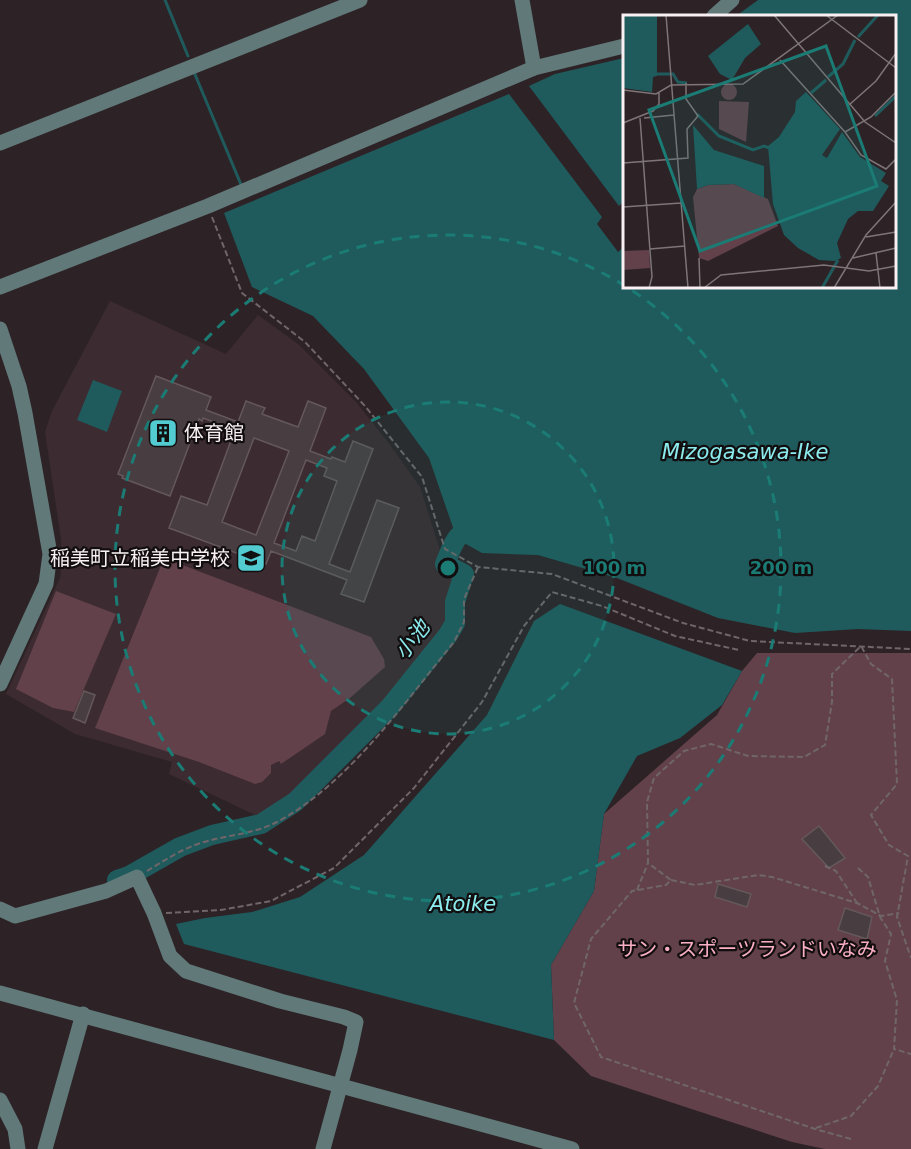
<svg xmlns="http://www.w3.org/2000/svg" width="911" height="1149" font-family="'DejaVu Sans','Noto Sans JP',sans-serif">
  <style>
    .built { fill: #3c2b30 }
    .green { fill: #62414b }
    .water { fill: #1f5b5d }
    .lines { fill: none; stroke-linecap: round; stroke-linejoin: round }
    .stream { stroke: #1f5b5d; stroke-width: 3 }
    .river { stroke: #1f5b5d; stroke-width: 20 }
    .building { fill: #483d40; stroke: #64585b; stroke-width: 1.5; fill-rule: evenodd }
    .path { stroke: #706669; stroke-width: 2; stroke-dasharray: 6 3; stroke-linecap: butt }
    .minor { stroke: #617979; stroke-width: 15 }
    .ring { fill: none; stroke: #1b7c75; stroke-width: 3; stroke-dasharray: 10 8 }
    .labels { text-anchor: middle; stroke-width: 4.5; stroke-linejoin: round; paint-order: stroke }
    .poi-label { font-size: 20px; fill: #f8f0f2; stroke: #120e0f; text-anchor: start }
    .park-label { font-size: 20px; fill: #faafc4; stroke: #120e0f }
    .water-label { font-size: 21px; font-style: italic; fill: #8bebed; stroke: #120e0f }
    .inset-river { fill: none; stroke: #1f5b5d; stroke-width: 3 }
    .inset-road { fill: none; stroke: #7e7578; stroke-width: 1.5 }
    .view { fill: #1b7c75; fill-opacity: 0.15; stroke: #1b7c75; stroke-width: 3 }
    .inset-edge { fill: none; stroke: #f8f0f2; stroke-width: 3 }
    .centre { fill: #1b7c75; stroke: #120e0f; stroke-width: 3 }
    .ring-label { font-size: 18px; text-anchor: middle; font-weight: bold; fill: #1b7c75; stroke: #120e0f; stroke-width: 4.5; stroke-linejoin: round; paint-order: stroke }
  </style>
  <rect width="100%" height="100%" fill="#2d2326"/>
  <path class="built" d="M110,301L226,354L258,315L298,344L357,403L390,445L420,487L442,557L436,566L455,578L445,630L381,710L303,787L257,816L169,774L172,762L75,734L6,694L60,578L62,559L61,539L45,432L52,411Z"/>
  <g class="green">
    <path d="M164,558L371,637L384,659L385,667L350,698L331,711L325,734L281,764L279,761L271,765V773L262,782L255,784L199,762L95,728Z"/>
    <path d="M56,591L116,614L74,712L53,708L16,689Z"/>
    <path d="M757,653H911V1149H825L792,1142L591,1076L554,1040L551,965L594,891L604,814L717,715L742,671Z"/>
  </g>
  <g class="water">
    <path d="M758,0H911V631L858,629L795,633L718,618L617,578L538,555L482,553L457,539L429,458L364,369L313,316L252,287L224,213L509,94L602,217L597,224L618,252L624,247V286H894V16H736Z"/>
    <path d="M624,58V201L619,206L529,86L555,74Z"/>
    <path d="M93,380L122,391L107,432L77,420Z"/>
    <path d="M560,604L742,671L722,705L680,738L637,756L604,814L594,891L551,965L554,1040L184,944L176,924L205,918L252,912L300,897L364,855L487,715L534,621Z"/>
  </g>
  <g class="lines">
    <g class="stream">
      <path d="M165,0L188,56"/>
      <path d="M194,72L242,187"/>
    </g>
    <path class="river" d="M117,880L129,876L180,847L212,835L261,824L295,802L390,707L448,635L455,623V602L464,574L445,564C453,544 456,530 480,526"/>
  </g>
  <g class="building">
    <path d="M156,376L211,397L206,410L238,422L246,401L265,408L262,414L298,427L308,401L326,408L310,451L331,459L332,457L345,462L353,441L373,449L329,564L350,572L377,500L399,508L364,602L341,594L347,580L271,551L266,564L169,528L181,496L207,505L235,430L203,418L202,421L199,419L170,496L122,478L123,476L118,474ZM254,438L289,451L256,535L222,522ZM306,460L327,468L324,476L337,481L315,541L302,536L296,551L274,543Z"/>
    <path d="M84,691L95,695L85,723L73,718Z"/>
    <path d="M819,826L845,858L829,868L802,839Z"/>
    <path d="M718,884L751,894L747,907L715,897Z"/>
    <path d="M845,908L872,917L867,939L838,930Z"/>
  </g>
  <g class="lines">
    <g class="path">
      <path d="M212,217L242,293L305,342L365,406L422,477L445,549L478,567L552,574L683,623L750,641L911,649"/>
      <path d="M825,866L836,871L857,903"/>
      <path d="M858,868L868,877L880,917L891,934L885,961L897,1000L894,1049L911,1054"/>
      <path d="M147,871C165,860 183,848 204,842C227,835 253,834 275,823C347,786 404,703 454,642L464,622V599L478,567"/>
      <path d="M671,880L695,885L758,875L772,877L857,903L881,916L899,913"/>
      <path d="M637,890L648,863"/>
      <path d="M166,913L221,910L271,901L334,868L414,788L482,702L524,626L552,592L602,606L675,636L739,650"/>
      <path d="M816,1128L851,1116L878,1086L894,1049"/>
      <path d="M851,1139L815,1129L601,1057L574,1003L591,939L632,891L666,885L671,880L648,863L647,802L654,778L684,751L711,744L748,756L804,757L825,745L832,702V674L861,646L871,664L892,679L897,784L871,815L889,845L908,856L897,917L911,958"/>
    </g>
    <g class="minor">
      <path d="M522,0L534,68"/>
      <path d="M714,16L732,0"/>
      <path d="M0,143L360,0"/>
      <path d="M0,287L208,206L534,68L624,46"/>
      <path d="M0,329L19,386L25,413L50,554L46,584L0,684"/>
      <path d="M0,909L15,916L106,891L137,877L154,913L170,956L186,971L280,1001L344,1017L356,1022L350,1050L323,1149"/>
      <path d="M0,993L572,1149"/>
      <path d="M0,1100L15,1129L18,1149"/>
      <path d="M45,1149L83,1014"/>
    </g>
  </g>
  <circle cx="448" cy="568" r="166" fill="#1b7c75" fill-opacity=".12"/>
  <g class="ring">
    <circle cx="448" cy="568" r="166"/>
    <circle cx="448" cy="568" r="333"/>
  </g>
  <defs>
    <g id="building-square" transform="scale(1.5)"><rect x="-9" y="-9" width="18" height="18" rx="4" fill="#52ccd0" stroke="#120e0f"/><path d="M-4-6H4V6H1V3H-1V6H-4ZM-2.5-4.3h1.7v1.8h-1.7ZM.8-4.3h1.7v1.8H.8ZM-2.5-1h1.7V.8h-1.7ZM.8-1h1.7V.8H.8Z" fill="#111"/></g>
    <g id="school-square" transform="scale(1.5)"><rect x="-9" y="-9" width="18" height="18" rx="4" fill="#52ccd0" stroke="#120e0f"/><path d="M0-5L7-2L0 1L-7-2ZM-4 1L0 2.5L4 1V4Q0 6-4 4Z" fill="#111"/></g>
  </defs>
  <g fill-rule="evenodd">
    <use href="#building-square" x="163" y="433"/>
    <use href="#school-square" x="251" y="558"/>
  </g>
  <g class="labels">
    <g class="poi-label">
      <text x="184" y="440">体育館</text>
      <text x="230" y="565" text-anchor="end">稲美町立稲美中学校</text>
    </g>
    <g class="park-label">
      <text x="747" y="956">サン・スポーツランドいなみ</text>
    </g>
    <g class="water-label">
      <text x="745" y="459">Mizogasawa-Ike</text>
      <text transform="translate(412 640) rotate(-52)" y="7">小池</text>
      <text x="463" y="911">Atoike</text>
    </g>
  </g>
  <g transform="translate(623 15)">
    <rect width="273" height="273" fill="#2d2326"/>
    <path d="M98 77a8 8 0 1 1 16 0a8 8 0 1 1-16 0ZM96,86L126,87L123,127L96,114ZM111,169L145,184L155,211L85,246L76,243L70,182L74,174L85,170ZM26,235L27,253L0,255V236Z" fill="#62414b"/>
    <path d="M0,0H34V61L30,62L29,77L0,73ZM125,9L138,29L122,43L109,65L97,59L85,41ZM183,77L217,114L199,140L204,143L219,117L237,142L263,158L258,166L266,171L250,196H235L225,204L214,228L218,243L212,246L196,245L175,233L161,220L150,189L145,131L156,122L172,97L173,86ZM70,110L91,135L141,151V183L111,169L85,170L74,174Z" fill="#1f5b5d"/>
    <path class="inset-river" d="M235,22L255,0M31,59H50L55,67L64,68M205,62L220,49L232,25M188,78L203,65M74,99L96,121L130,135L141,131L149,134M252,101L273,81M199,273L215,245"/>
    <path class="inset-road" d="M43,0L65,273M151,0L242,107L273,128M203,0L273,53M157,45L222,117L238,140L263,154L273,144M0,75L33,79L48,70L120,69L215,0M226,90L253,66L273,38M17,103L29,262L26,273M21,103L51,100M0,108L30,96L36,89V78M222,117L248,102L273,77M0,148L65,143L64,114L75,101L63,84V68M0,192L58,188M243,222L273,217M27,234L62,231M253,238L257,273M76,243L77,273M230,243L273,233M81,273L98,260L201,250L246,256L273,251M211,273L243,220L273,187"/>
    <path class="view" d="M203,31L254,171L77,236L26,95Z"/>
    <rect width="273" height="273" class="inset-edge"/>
  </g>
  <circle cx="448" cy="568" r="9" class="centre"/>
  <g class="ring-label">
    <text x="614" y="574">100 m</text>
    <text x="781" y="574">200 m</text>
  </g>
</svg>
